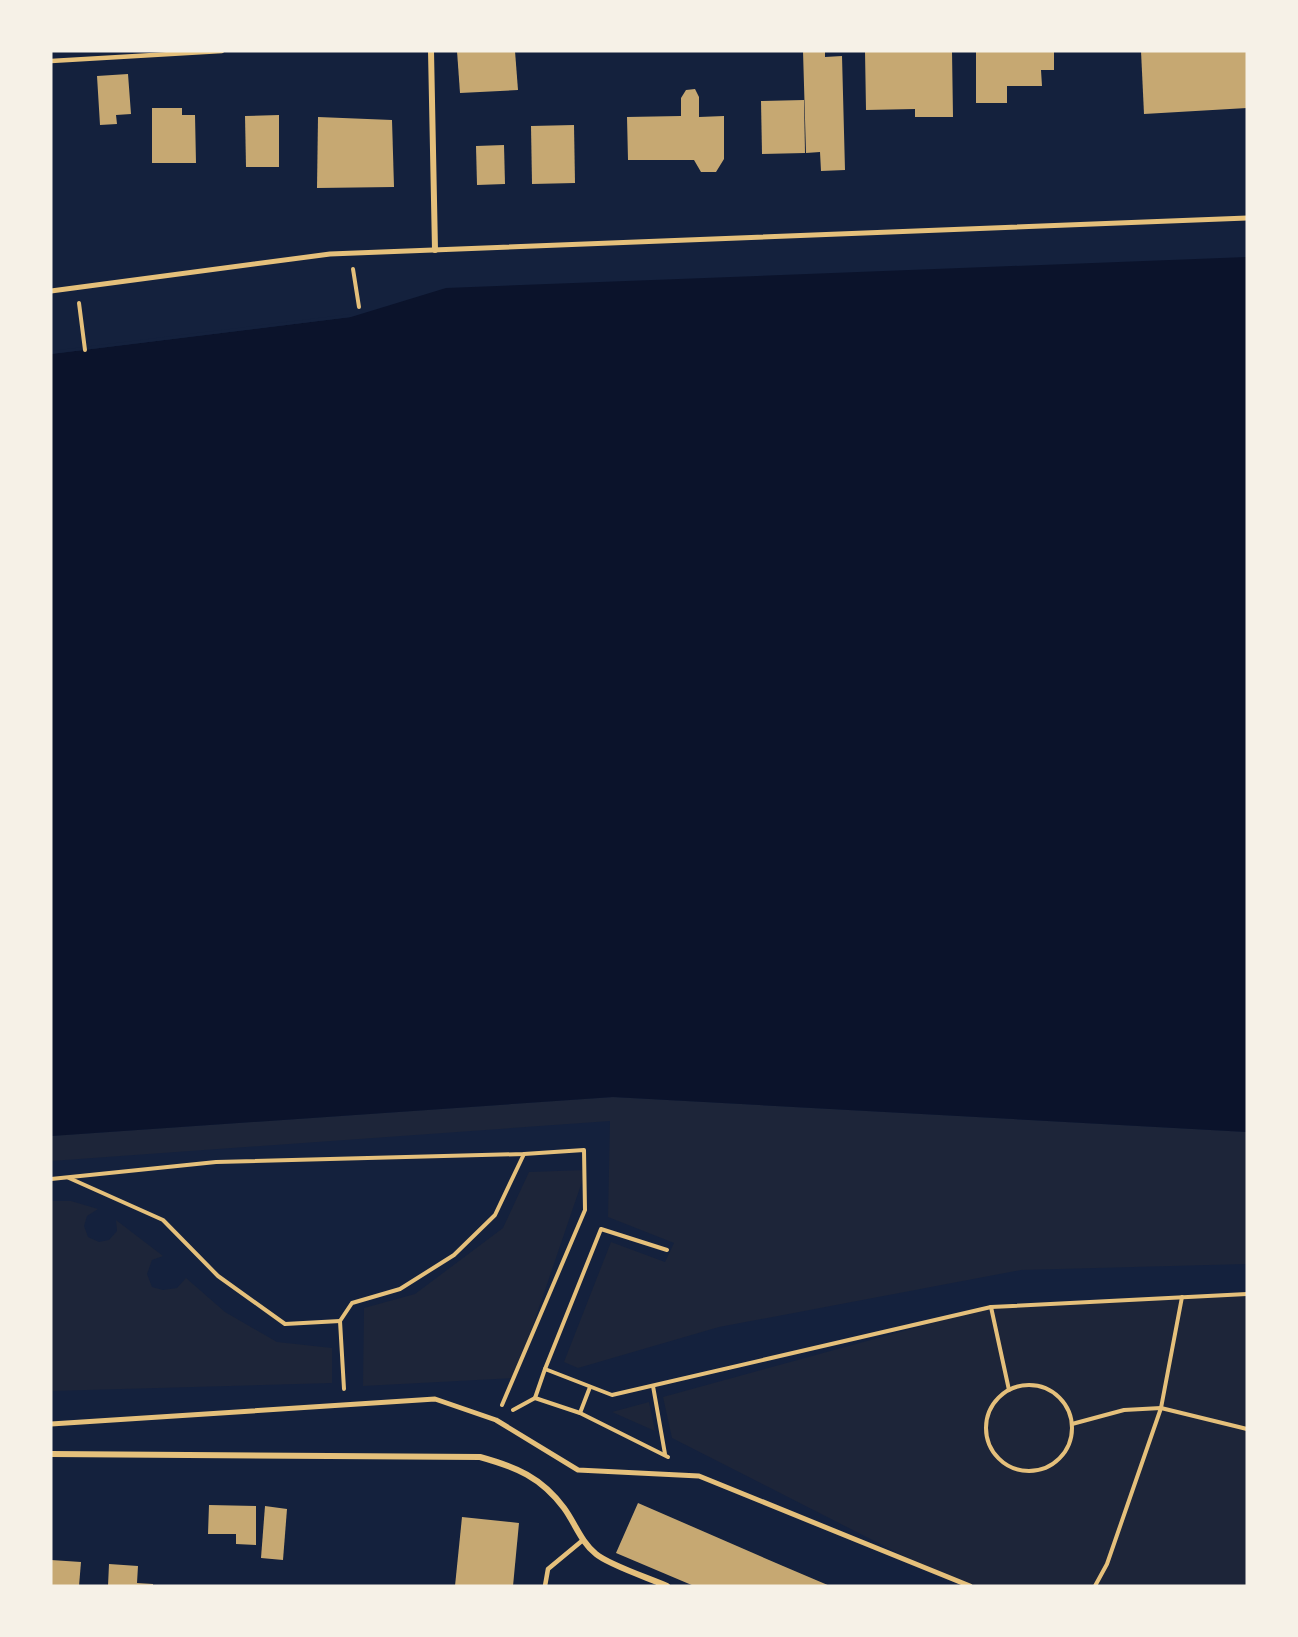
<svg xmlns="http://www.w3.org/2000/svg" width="1298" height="1637" font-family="'Fira Sans',sans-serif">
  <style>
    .green { fill: #1d2539 }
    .water { fill: #0b132b }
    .pier { fill: #14213d }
    .building { fill: #c6a872 }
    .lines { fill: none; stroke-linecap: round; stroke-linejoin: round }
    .path { stroke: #e5c07b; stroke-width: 4 }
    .service { stroke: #e5c07b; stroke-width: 4.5 }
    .pedestrian { stroke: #e5c07b; stroke-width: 5 }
    .minor { stroke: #e5c07b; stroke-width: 6 }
  </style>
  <rect width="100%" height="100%" fill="#14213d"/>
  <g class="green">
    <path d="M613,1097L1247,1132V1264L1021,1270L719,1327L578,1368L564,1362L611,1242L665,1262L674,1243L608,1217L610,1121L51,1161V1136Z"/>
    <path d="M586,1170L515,1378L363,1386L364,1308L415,1294L503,1228L529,1172Z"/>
    <path d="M51,1201H71L98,1209L87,1216L84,1226L88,1237L99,1242L109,1240L117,1231L116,1220L163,1256L152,1260L147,1274L152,1287L163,1290L177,1288L186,1278L225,1312L277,1342L332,1348V1383L51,1391Z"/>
    <path d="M1247,1294V1586H970L943,1576L672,1438L663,1397L991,1307Z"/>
    <path d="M649,1402L655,1431L612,1412Z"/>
  </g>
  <path class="water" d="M1247,257V1132L613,1097L51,1136V354L351,317L446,288Z"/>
  <path class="pier" d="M351,314V317L51,354V351Z"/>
  <g class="building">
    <path d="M457,51H515L518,90L460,93Z"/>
    <path d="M803,51H825V57L842,56L845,170L821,171L820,152L806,153Z"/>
    <path d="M865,51H952L953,117H915V109L866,110Z"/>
    <path d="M976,51H1054V70H1041L1042,86H1007V103H976Z"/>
    <path d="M1141,51H1247V108L1144,114Z"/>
    <path d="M128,74L131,114L116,115L117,124L100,125L97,76Z"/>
    <path d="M695,89L699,97V117L724,116V159L716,172H701L694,160H628L627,117L681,116V98L686,90Z"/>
    <path d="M804,100L805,153L762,154L761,101Z"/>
    <path d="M152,108H182V115H195L196,163H152Z"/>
    <path d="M279,115V167H246L245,116Z"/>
    <path d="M318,117L392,120L394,187L317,188Z"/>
    <path d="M574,125L575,183L532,184L531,126Z"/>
    <path d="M504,145L505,184L477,185L476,146Z"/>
    <path d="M638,1503L783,1566L830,1586H694L616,1553Z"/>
    <path d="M209,1505L256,1506V1545L236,1544V1534H208Z"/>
    <path d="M265,1506L287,1509L283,1560L261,1558Z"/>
    <path d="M462,1517L519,1523L513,1586H455Z"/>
    <path d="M51,1560L81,1562L79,1586H51Z"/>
    <path d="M109,1564L138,1566L137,1583L153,1584V1586H108Z"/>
  </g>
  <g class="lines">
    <g class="path">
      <path d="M353,269L359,307"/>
      <path d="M79,303L85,350"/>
      <path d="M69,1178L163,1220L218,1276L285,1324L340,1321"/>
      <path d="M51,1179L216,1162L524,1154L584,1150L585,1210L502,1405"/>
      <path d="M991,1307L1009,1390"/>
      <path d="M545,1369L601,1229L667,1250"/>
      <circle cx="1029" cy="1428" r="43"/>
      <path d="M653,1386L665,1454"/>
      <path d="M344,1389L340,1321L352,1303L400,1289L454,1255L495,1215L524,1154"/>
      <path d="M535,1398L580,1413L668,1457"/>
      <path d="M513,1410L535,1398L545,1369L612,1395L991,1307L1247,1294"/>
      <path d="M580,1413L590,1387"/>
      <path d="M1072,1424L1124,1410L1161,1408L1247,1429"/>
      <path d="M1095,1586L1107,1564L1161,1408L1182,1297"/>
    </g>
    <g class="service">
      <path d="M51,61L222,51"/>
      <path d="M545,1586L548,1569L583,1540"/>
    </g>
    <g class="pedestrian">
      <path d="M51,291L330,254L1247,218"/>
      <path d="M51,1424L435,1399L496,1420L578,1470L699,1476L970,1586"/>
    </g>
    <g class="minor">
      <path d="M431,51L435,250"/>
      <path d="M51,1454L480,1457C516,1467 541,1477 564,1508C575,1523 581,1542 596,1554C609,1565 649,1578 667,1586"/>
    </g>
  </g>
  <rect width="1298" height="1637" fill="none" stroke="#f6f1e7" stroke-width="105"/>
</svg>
